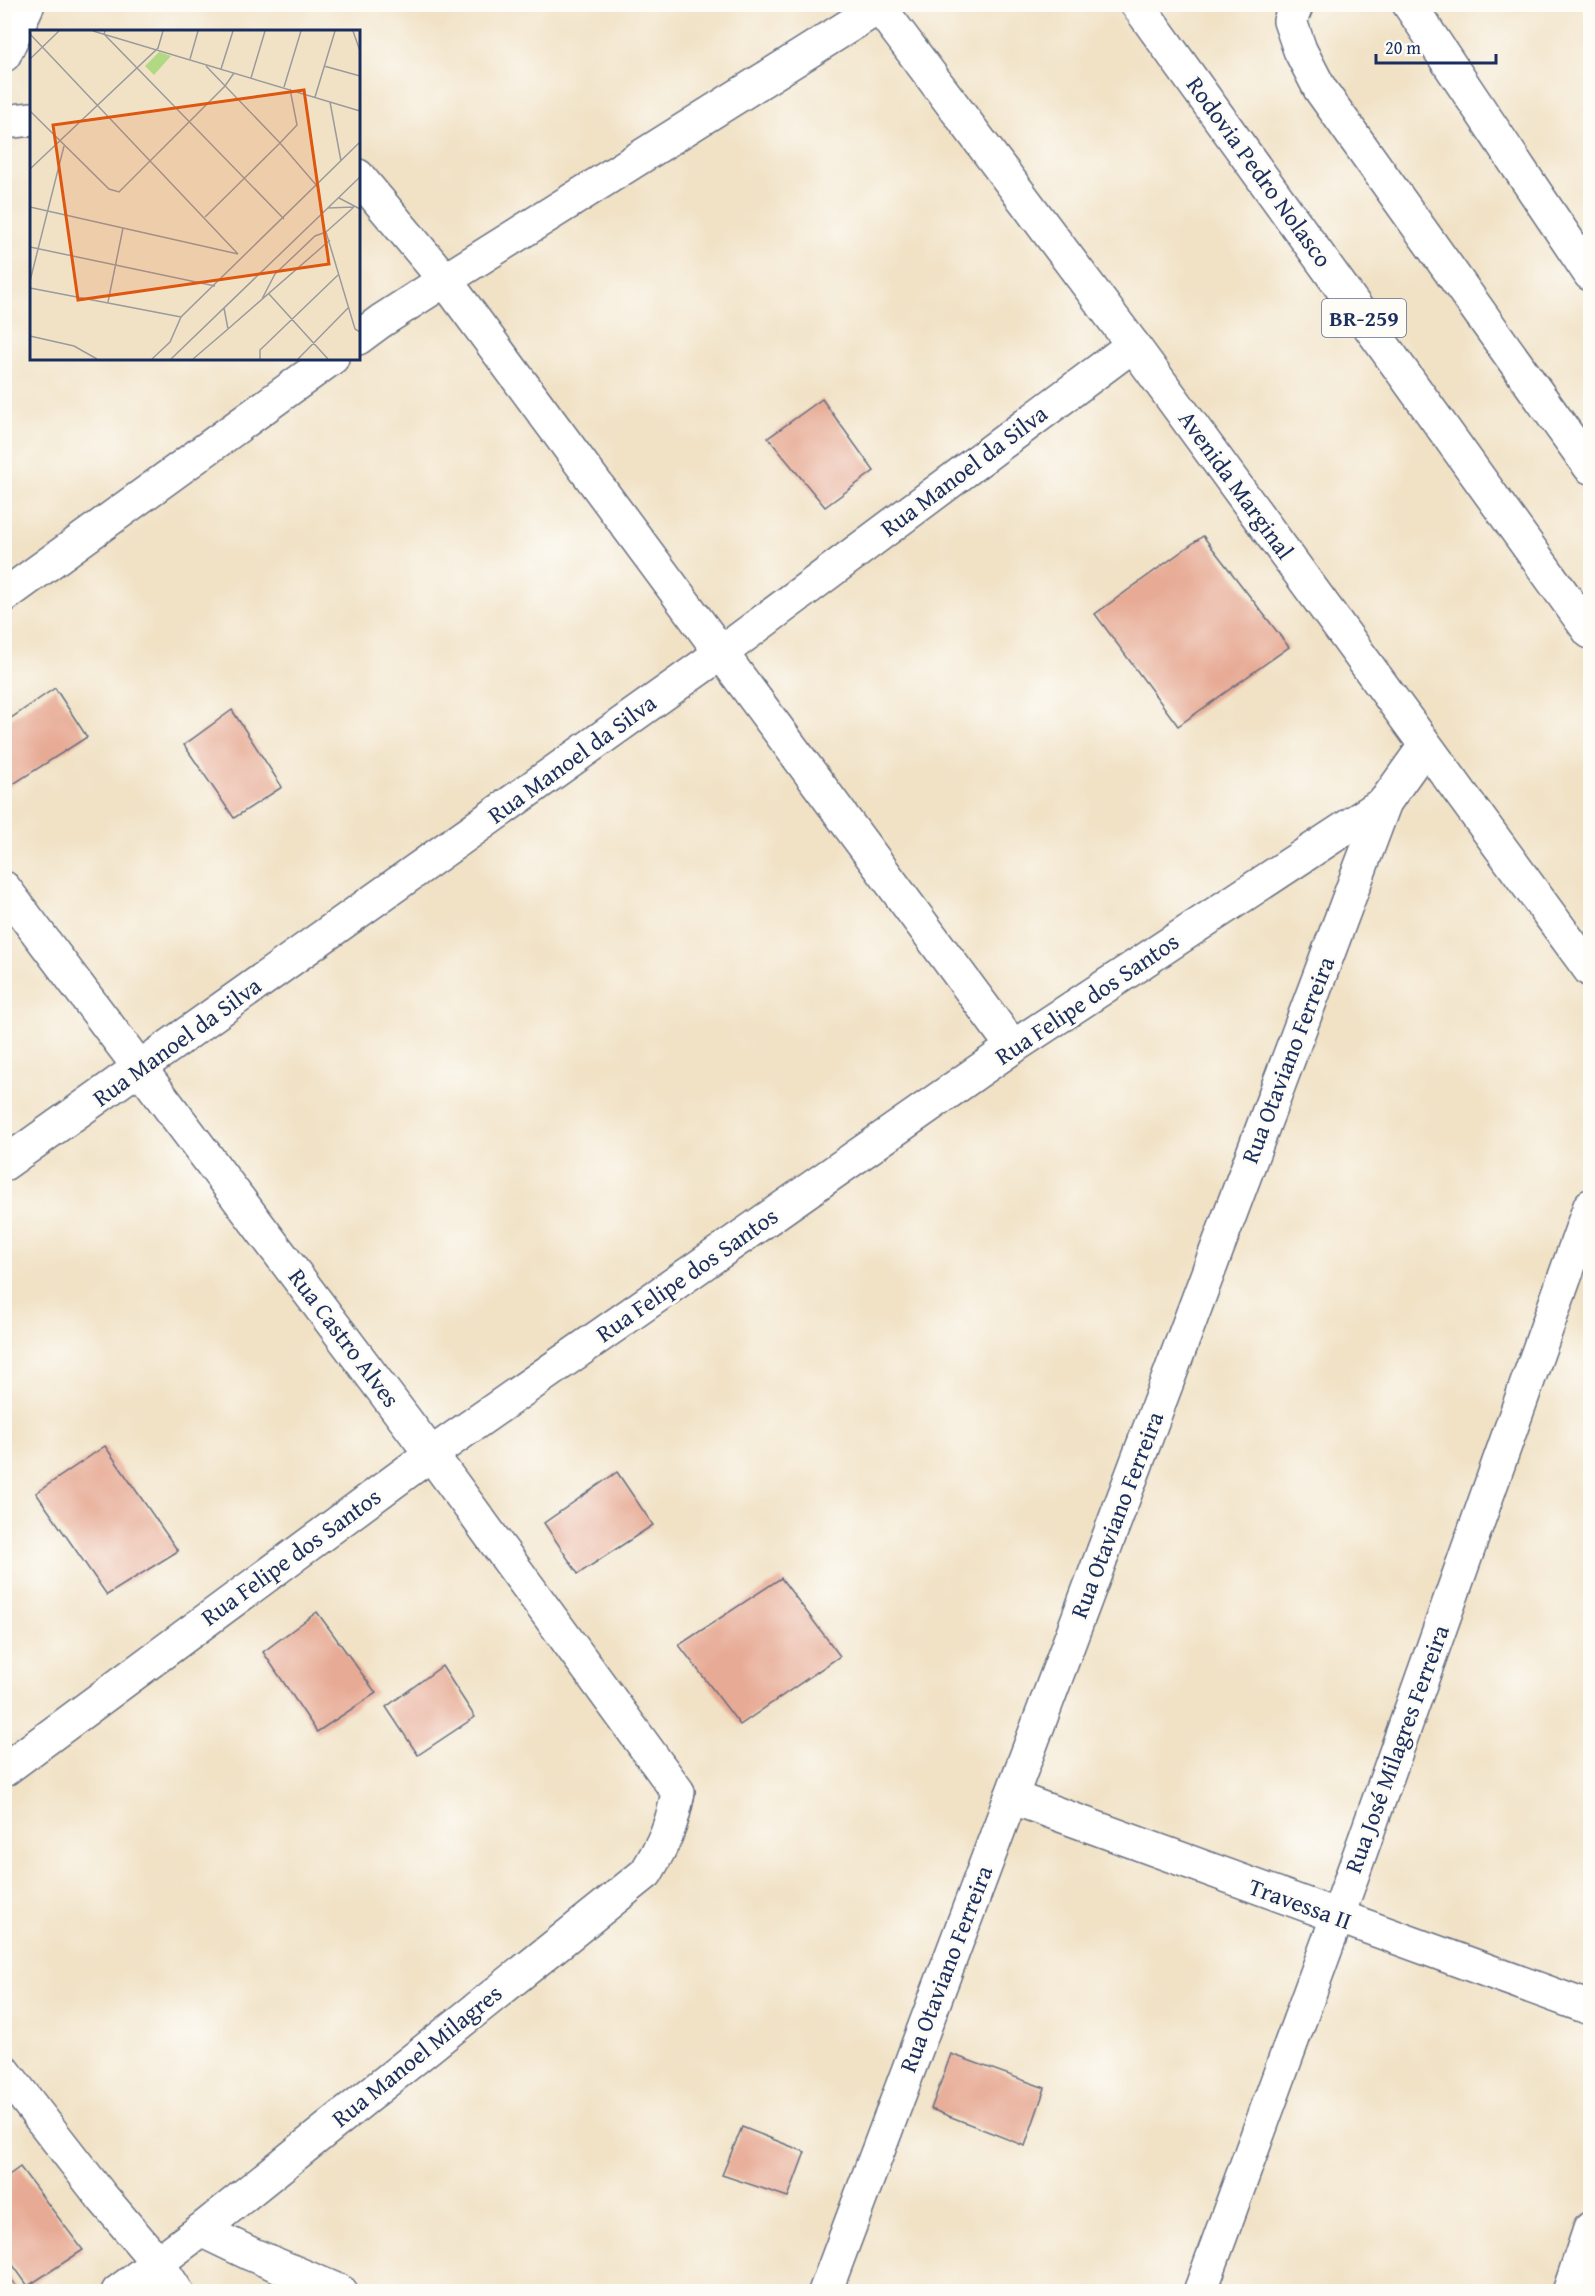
<svg xmlns="http://www.w3.org/2000/svg" width="1595" height="2296" font-family="'Gentium Book Plus',serif">
  <style>
    .building { fill: #e7aa94 }
    .lines { fill: none; stroke-linecap: round; stroke-linejoin: round }
    .minor-casing { stroke: #666e82; stroke-width: 36 }
    .highway-casing { stroke: #666e82; stroke-width: 36 }
    .minor { stroke: #fff; stroke-width: 33 }
    .highway { stroke: #fff; stroke-width: 33 }
    .labels { text-anchor: middle; stroke-width: 6; stroke-linejoin: round; paint-order: stroke }
    .shield { fill: #fdfcf7; stroke: #5f6c8c; stroke-width: 1.5 }
    .shield-label { font-size: 22px; font-weight: bold; fill: #1b2f5e }
    .street-label { font-size: 24px; fill: #1b2f5e; stroke: #fdfcf7 }
    .inset-road { fill: none; stroke: #9b9a9c; stroke-width: 1.5 }
    .view { fill: #de5710; fill-opacity: 0.15; stroke: #de5710; stroke-width: 3 }
    .inset-edge { fill: none; stroke: #1b2f5e; stroke-width: 3 }
  </style>
  <rect width="100%" height="100%" fill="#fdfcf7"/>
  <filter id="ink" filterUnits="userSpaceOnUse"><feTurbulence type="fractalNoise" baseFrequency=".0167" numOctaves="2"/><feDisplacementMap in="SourceGraphic" scale="12" xChannelSelector="R" yChannelSelector="G"/><feConvolveMatrix kernelMatrix="1 2 1 2 8 2 1 2 1" color-interpolation-filters="sRGB"/></filter>
  <filter id="wash" filterUnits="userSpaceOnUse"><feTurbulence type="fractalNoise" baseFrequency=".008" numOctaves="4" result="noise"/><feDisplacementMap in="SourceGraphic" scale="24" xChannelSelector="R" yChannelSelector="G"/><feGaussianBlur stdDeviation="1.35" result="paint"/><feColorMatrix in="noise" values="0 0 0 0 0 0 0 0 0 0 0 0 0 0 0 0 0 1.4 0 .05"/><feComposite in="paint" operator="in"/></filter>
  <g filter="url(#wash)">
    <rect width="100%" height="100%" fill="#f1e2c6"/>
    <g id="blocks">
      <g class="building">
        <path d="M822,399L874,471L825,507L768,438Z"/>
        <path d="M1203,536L1289,647L1178,726L1095,614Z"/>
        <path d="M55,688L87,737L4,790V723Z"/>
        <path d="M232,710L282,787L234,818L184,745Z"/>
        <path d="M105,1446L178,1551L107,1595L36,1493Z"/>
        <path d="M617,1472L653,1525L578,1574L544,1523Z"/>
        <path d="M781,1578L840,1656L740,1725L679,1645Z"/>
        <path d="M317,1612L376,1693L317,1732L263,1652Z"/>
        <path d="M442,1666L475,1717L418,1755L386,1707Z"/>
        <path d="M951,2054L1045,2088L1025,2146L931,2109Z"/>
        <path d="M742,2127L805,2152L788,2197L722,2175Z"/>
        <path d="M20,2167L83,2250L28,2286L5,2254V2178Z"/>
        <path d="M4,2269L20,2292H4Z"/>
      </g>
    </g>
  </g>
  <g filter="url(#ink)">
    <use href="#blocks" fill-opacity="0" stroke="#666e82" stroke-width="1.5"/>
    <g class="lines">
      <g class="minor-casing">
        <g id="minor">
          <path d="M877,4L1133,345L1590,970"/>
          <path d="M1297,4L1290,21L1300,50L1320,89L1590,467"/>
          <path d="M1409,4L1590,274"/>
          <path d="M879,7L445,280L1013,1047"/>
          <path d="M4,55L28,4"/>
          <path d="M4,122L32,119"/>
          <path d="M358,176L445,280L381,321L358,338"/>
          <path d="M4,596L332,358"/>
          <path d="M4,888L431,1454L678,1792C672,1826 664,1843 646,1873L201,2230L118,2292"/>
          <path d="M4,1164L721,653L1133,345"/>
          <path d="M4,1770L431,1454L1013,1047L1385,802"/>
          <path d="M1011,1797L1590,2008"/>
          <path d="M4,2071L102,2197L158,2263L177,2292"/>
          <path d="M201,2230L251,2254L341,2292"/>
          <path d="M825,2292L1385,802L1425,746"/>
          <path d="M1200,2292L1337,1918L1590,1206"/>
          <path d="M1569,2292L1590,2229"/>
        </g>
      </g>
      <g class="highway-casing">
        <path id="highway" d="M1137,4L1590,632"/>
      </g>
      <use href="#minor" class="minor"/>
      <use href="#highway" class="highway"/>
    </g>
  </g>
  <g class="labels">
    <rect class="shield" x="1322" y="299" width="84" height="38" rx="4.5"/>
    <g class="shield-label">
      <text x="1364" y="326">BR-259</text>
    </g>
    <g class="street-label">
      <text transform="translate(1259 172) rotate(54)" y="8">Rodovia Pedro Nolasco</text>
      <text transform="translate(964 471) rotate(-37)" y="8">Rua Manoel da Silva</text>
      <text transform="translate(1236 485) rotate(54)" y="8">Avenida Marginal</text>
      <text transform="translate(572 759) rotate(-36)" y="8">Rua Manoel da Silva</text>
      <text transform="translate(1087 999) rotate(-34)" y="8">Rua Felipe dos Santos</text>
      <text transform="translate(177 1042) rotate(-36)" y="8">Rua Manoel da Silva</text>
      <text transform="translate(1288 1060) rotate(-69)" y="8">Rua Otaviano Ferreira</text>
      <text transform="translate(687 1275) rotate(-35)" y="8">Rua Felipe dos Santos</text>
      <text transform="translate(344 1338) rotate(53)" y="8">Rua Castro Alves</text>
      <text transform="translate(1117 1515) rotate(-69)" y="8">Rua Otaviano Ferreira</text>
      <text transform="translate(291 1557) rotate(-36)" y="8">Rua Felipe dos Santos</text>
      <text transform="translate(1397 1749) rotate(-70)" y="8">Rua José Milagres Ferreira</text>
      <text transform="translate(1300 1904) rotate(20)" y="8">Travessa II</text>
      <text transform="translate(946 1969) rotate(-69)" y="8">Rua Otaviano Ferreira</text>
      <text transform="translate(417 2056) rotate(-39)" y="8">Rua Manoel Milagres</text>
    </g>
  </g>
  <g transform="translate(30 30)">
    <rect width="330" height="330" fill="#f1e2c6"/>
    <path d="M129,22L141,26L124,45L115,36Z" fill="#b1d984"/>
    <path class="inset-road" d="M63,1L330,81M75,1L74,4L254,189M323,1L330,21M0,4L208,224M0,29L29,1M160,29L168,1M176,36L250,113L267,95L260,59M294,36L330,46M191,39L203,1M221,48L235,1M254,57L271,1M285,67L305,1M300,72L311,131M0,81L79,159L89,162L195,56L204,43M0,139L128,18L133,1M309,168L330,179M0,177L208,224M298,178L324,177M175,187L250,113L287,156M296,202L324,177M0,217L185,256M0,251L34,116M0,258L151,287M239,264L298,329M232,269L245,244L285,206L296,202L325,299L330,302M78,272L93,198M198,299L300,210M0,306L44,316L67,329M122,329L140,312L151,287L330,112M141,329L330,147M163,329L198,299L194,278M230,329V320L308,245M268,329L318,278"/>
    <path class="view" d="M274,60L299,234L48,270L23,95Z"/>
    <rect width="330" height="330" class="inset-edge"/>
  </g>
  <rect width="1595" height="2296" fill="none" stroke="#fdfcf7" stroke-width="24"/>
  <path d="M1376 54v9h120v-9" fill="none" stroke="#1b2f5e" stroke-width="3"/>
  <text x="1385" y="54" font-size="18" fill="#1b2f5e" stroke="#fdfcf7" stroke-width="4.5" paint-order="stroke">20 m</text>
</svg>
